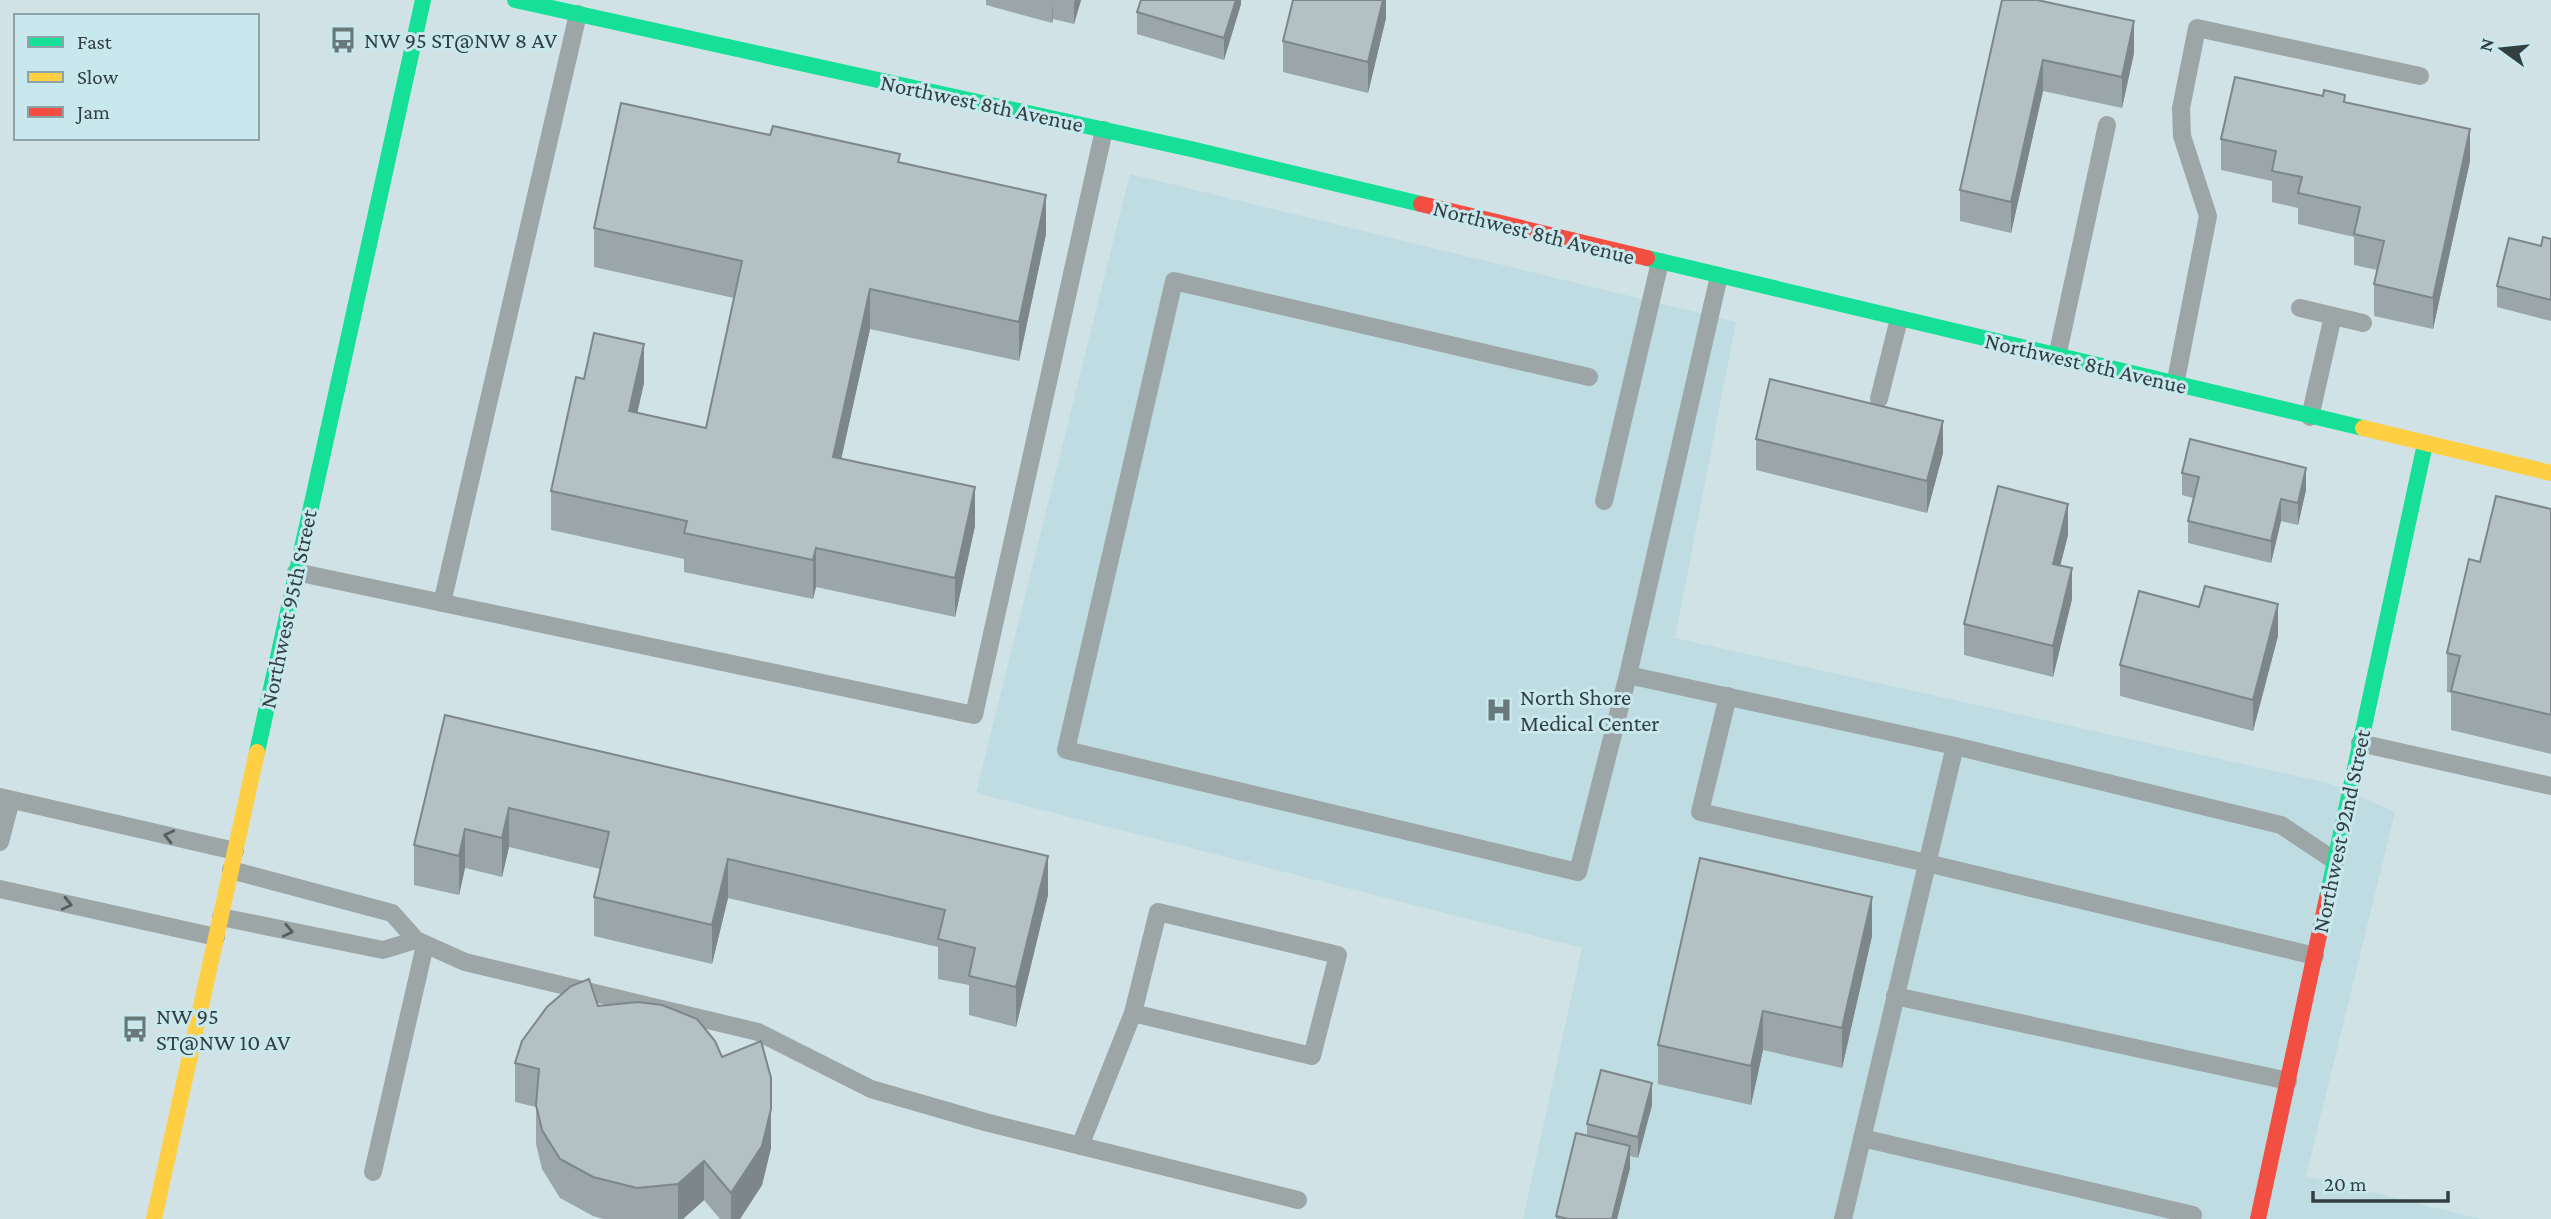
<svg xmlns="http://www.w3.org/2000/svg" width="2551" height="1219" font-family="'Crimson Pro',serif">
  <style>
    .built { fill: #bedce2 }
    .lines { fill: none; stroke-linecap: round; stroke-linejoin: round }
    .lane { stroke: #9da6a7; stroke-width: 18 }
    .fast { stroke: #16e098; stroke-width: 16 }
    .slow { stroke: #ffcf43; stroke-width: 16 }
    .jam { stroke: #f24e42; stroke-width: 16 }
    .wall { fill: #9aa6a9 }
    .shaded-wall { fill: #7d8789 }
    .building { fill: #b3c1c4; stroke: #7d8789; stroke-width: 2 }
    .oneway { stroke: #525e60 }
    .labels { text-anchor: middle; stroke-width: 6; stroke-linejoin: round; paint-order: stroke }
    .poi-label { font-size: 23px; fill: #323f41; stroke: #c8e8ee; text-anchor: start }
    .street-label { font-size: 23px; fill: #323f41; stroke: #c8e8ee }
  </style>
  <rect width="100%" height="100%" fill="#d0e2e6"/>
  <path class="built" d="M1130,174L1736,322L1675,638L2329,783L2395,812L2306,1176L2481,1219H1523L1582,948L976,793Z"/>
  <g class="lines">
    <g class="lane">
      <path d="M1719,276L1628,675L1955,746"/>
      <path d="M2300,308L2363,323"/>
      <path d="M2057,357L2107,125"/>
      <path d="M1589,377L1174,281L1066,750L1578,872L1628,675"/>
      <path d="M2175,385L2208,216L2182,136L2181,108L2197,28L2420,76"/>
      <path d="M1879,399L1899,319"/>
      <path d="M2310,417L2333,316"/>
      <path d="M1604,501L1660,262"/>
      <path d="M296,572L974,715L1104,130"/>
      <path d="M442,603L578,14"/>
      <path d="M1728,696L1700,812L1927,863L2315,956"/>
      <path d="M2360,743L2551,786"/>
      <path d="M0,797L235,851"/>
      <path d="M0,842L11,800"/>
      <path d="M0,889L216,937"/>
      <path d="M221,917L383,950L416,940L392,913L231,870"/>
      <path d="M416,940L465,962L758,1032L871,1089L985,1122L1298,1200"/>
      <path d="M1895,996L2288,1081"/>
      <path d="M1862,1138L2193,1215"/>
      <path d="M1080,1146L1133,1013L1158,912L1338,955L1312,1056L1133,1013"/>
      <path d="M373,1172L425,945"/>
      <path d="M1843,1219L1955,746L2281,825L2335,861"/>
    </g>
    <g class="fast">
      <path d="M515,0L1191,149L1421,204"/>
      <path d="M1647,258L2363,428"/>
      <path d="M257,752L423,0"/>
      <path d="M2327,898L2425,444"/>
    </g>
    <g class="slow">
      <path d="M2363,428L2551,473"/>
      <path d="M154,1219L257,752"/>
    </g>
    <g class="jam">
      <path d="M1421,204L1647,258"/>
      <path d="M2258,1219L2327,898"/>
    </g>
  </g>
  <g class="wall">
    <path d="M986,0H1081L1074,24L1053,19L1052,23L986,5Z"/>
    <path d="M1241,0V4L1224,60L1137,34V12Z"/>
    <path d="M1386,0V18L1368,93L1283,72V41Z"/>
    <path d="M2002,0L2134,53L2122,108L2043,91L2011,233L1960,221V190Z"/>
    <path d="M2345,102L2470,161L2433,329L2374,316V284L2377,270L2354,265V237L2298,224V208L2272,202V181L2221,170V139Z"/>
    <path d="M900,162L1046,234L1019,361L870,329L841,459L975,526L955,617L816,587L813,599L684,572V559L551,530V491L584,379L644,383L637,413L706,428L734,298L594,267V228Z"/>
    <path d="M2551,239V321L2497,307V286L2541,246Z"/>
    <path d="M1756,439L1943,453L1927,513L1756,470Z"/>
    <path d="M2182,473L2306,490L2298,525L2281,521L2271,563L2188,543V521L2193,498L2182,495Z"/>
    <path d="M2551,509V754L2451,730V693L2447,692V653L2480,562Z"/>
    <path d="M2068,535L2060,565L2072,599L2053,677L1964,655V624Z"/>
    <path d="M2278,636L2253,731L2120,696V665Z"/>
    <path d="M445,715L1048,895L1016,1027L969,1015V985L938,979V947L728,898L712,964L594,936V897L600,869L509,847L502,877L465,868L459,895L414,885V845Z"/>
    <path d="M1872,936L1842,1068L1763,1050L1751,1105L1658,1084V1045Z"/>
    <path d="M598,1006L722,1057L771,1117V1148L762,1185L740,1219H720L704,1200L683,1219H603L593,1216L560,1198L542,1169L536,1144V1107L515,1102V1063Z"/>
    <path d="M1652,1105L1638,1158L1630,1156V1168L1617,1219H1556V1216L1587,1136V1124Z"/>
  </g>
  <g class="shaded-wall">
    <path d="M1053,0V19L1052,23Z"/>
    <path d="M1075,0H1081L1074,24V3Z"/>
    <path d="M1236,0H1241V4L1224,60V38Z"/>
    <path d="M1383,0H1386V18L1368,93V62Z"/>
    <path d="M2134,21V53L2122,108V77Z"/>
    <path d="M2043,60V91L2011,233V202Z"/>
    <path d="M2470,129V161L2433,329V298Z"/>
    <path d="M1046,195V234L1019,361V322Z"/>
    <path d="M870,289V329L833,496V457Z"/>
    <path d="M644,344V383L629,450V411Z"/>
    <path d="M1943,421V453L1927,513V481Z"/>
    <path d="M2306,468V490L2298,525V503Z"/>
    <path d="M975,487V526L955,617V578Z"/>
    <path d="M2281,499V521L2271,563V541Z"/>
    <path d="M2068,504V535L2053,595V564Z"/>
    <path d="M816,548V587L813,599V560Z"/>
    <path d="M2072,568V599L2053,677V646Z"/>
    <path d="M2278,604V636L2253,731V700Z"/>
    <path d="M509,808V847L502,877V838Z"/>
    <path d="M465,829V868L459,895V856Z"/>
    <path d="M1048,856V895L1016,1027V987Z"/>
    <path d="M728,859V898L712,964V925Z"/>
    <path d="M1872,897V936L1842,1068V1028Z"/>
    <path d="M1763,1011V1050L1751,1105V1066Z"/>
    <path d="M771,1078V1148L762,1185L740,1219H731V1193Z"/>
    <path d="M1652,1083V1105L1638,1158V1137Z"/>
    <path d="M1630,1146V1168L1617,1219H1612Z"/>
    <path d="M704,1161V1200L683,1219H678V1184Z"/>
  </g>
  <g class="building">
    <path d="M1141,0H1236L1224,38L1137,12Z"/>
    <path d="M1293,0H1383L1368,62L1283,41Z"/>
    <path d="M2002,0H2037L2134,21L2122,77L2043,60L2011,202L1960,190Z"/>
    <path d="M2235,77L2323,96L2324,90L2345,95L2344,102L2470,129L2433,298L2374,284L2384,241L2354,234L2360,207L2298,193L2302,177L2272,171L2276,151L2221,139Z"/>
    <path d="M621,103L770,135L773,126L900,154L898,162L1046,195L1019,322L870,289L833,457L975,487L955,578L816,548L813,560L684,533L687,521L551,491L576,377L584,379L594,333L644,344L629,411L706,428L742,261L594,228Z"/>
    <path d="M2543,237L2551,239V300L2497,286L2509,238L2541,246Z"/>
    <path d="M1770,379L1943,421L1927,481L1756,439Z"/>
    <path d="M2190,439L2306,468L2298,503L2281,499L2271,541L2188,521L2199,477L2182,473Z"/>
    <path d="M1998,486L2068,504L2053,564L2072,568L2053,646L1964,624Z"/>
    <path d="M2496,496L2551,509V715L2451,691L2460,656L2447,653L2469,559L2480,562Z"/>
    <path d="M2205,586L2278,604L2253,700L2120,665L2139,591L2199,607Z"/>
    <path d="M445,715L1048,856L1016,987L969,976L975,948L938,939L945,910L728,859L712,925L594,897L609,832L509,808L502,838L465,829L459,856L414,845Z"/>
    <path d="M1700,858L1872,897L1842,1028L1763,1011L1751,1066L1658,1045Z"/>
    <path d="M589,979L598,1006L638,1002L662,1005L697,1019L715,1041L722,1057L761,1041L771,1078V1109L762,1146L731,1193L704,1161L678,1184L637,1188L593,1177L560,1159L542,1130L536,1105L539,1069L515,1063L522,1041L547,1007L571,986Z"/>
    <path d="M1601,1070L1652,1083L1638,1137L1587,1124Z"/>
    <path d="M1576,1133L1630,1146L1612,1219H1568L1556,1216Z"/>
  </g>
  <defs><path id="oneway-chevron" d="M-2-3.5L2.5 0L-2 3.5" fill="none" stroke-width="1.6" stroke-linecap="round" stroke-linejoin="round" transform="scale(1.75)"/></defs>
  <g class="oneway">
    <use href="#oneway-chevron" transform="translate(169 836) rotate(-167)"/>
    <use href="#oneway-chevron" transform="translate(67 904) rotate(13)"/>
    <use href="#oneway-chevron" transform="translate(288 931) rotate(12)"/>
  </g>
  <defs>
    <g id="bus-bare" transform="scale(2.1)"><path d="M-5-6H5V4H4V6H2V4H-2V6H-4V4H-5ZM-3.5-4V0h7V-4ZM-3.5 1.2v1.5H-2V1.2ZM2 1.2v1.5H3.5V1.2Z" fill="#69787b" stroke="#c8e8ee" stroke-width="2.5" paint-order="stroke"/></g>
    <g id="hospital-bare" transform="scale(2.1)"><path d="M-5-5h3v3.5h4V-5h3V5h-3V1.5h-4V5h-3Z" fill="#69787b" stroke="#c8e8ee" stroke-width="2.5" paint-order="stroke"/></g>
  </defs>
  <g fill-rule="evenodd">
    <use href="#bus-bare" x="343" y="40"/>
    <use href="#hospital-bare" x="1499" y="710"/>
    <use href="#bus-bare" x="135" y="1029"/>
  </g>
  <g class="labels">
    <g class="poi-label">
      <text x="364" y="48">NW 95 ST@NW 8 AV</text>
      <text x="1520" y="705">North Shore<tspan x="1520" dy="26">Medical Center</tspan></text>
      <text x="156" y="1024">NW 95<tspan x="156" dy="26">ST@NW 10 AV</tspan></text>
    </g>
    <g class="street-label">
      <text transform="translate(982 103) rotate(12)" y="8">Northwest 8th Avenue</text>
      <text transform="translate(1534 232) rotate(14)" y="8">Northwest 8th Avenue</text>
      <text transform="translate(2086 363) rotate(13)" y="8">Northwest 8th Avenue</text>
      <text transform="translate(288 609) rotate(-78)" y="8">Northwest 95th Street</text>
      <text transform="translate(2341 831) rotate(-78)" y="8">Northwest 92nd Street</text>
    </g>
  </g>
  <rect x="14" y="14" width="245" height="126" fill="#c8e8ee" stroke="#8ca4a9" stroke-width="2"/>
  <rect x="28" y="37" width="35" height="10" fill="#16e098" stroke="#8ca4a9" stroke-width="2"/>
  <text x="77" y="49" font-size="21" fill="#323f41">Fast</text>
  <rect x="28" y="72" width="35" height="10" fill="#ffcf43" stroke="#8ca4a9" stroke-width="2"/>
  <text x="77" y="84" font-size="21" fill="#323f41">Slow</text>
  <rect x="28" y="107" width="35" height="10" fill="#f24e42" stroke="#8ca4a9" stroke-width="2"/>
  <text x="77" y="119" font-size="21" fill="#323f41">Jam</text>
  <g transform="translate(2502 49) rotate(285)" stroke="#c8e8ee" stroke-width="5" paint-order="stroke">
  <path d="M0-5L12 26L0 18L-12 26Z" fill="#323f41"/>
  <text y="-10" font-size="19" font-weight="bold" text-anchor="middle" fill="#323f41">N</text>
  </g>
  <path d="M2313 1191v10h135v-10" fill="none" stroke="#323f41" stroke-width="3.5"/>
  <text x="2324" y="1191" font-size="21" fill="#323f41" stroke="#c8e8ee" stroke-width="5" paint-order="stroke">20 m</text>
</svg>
